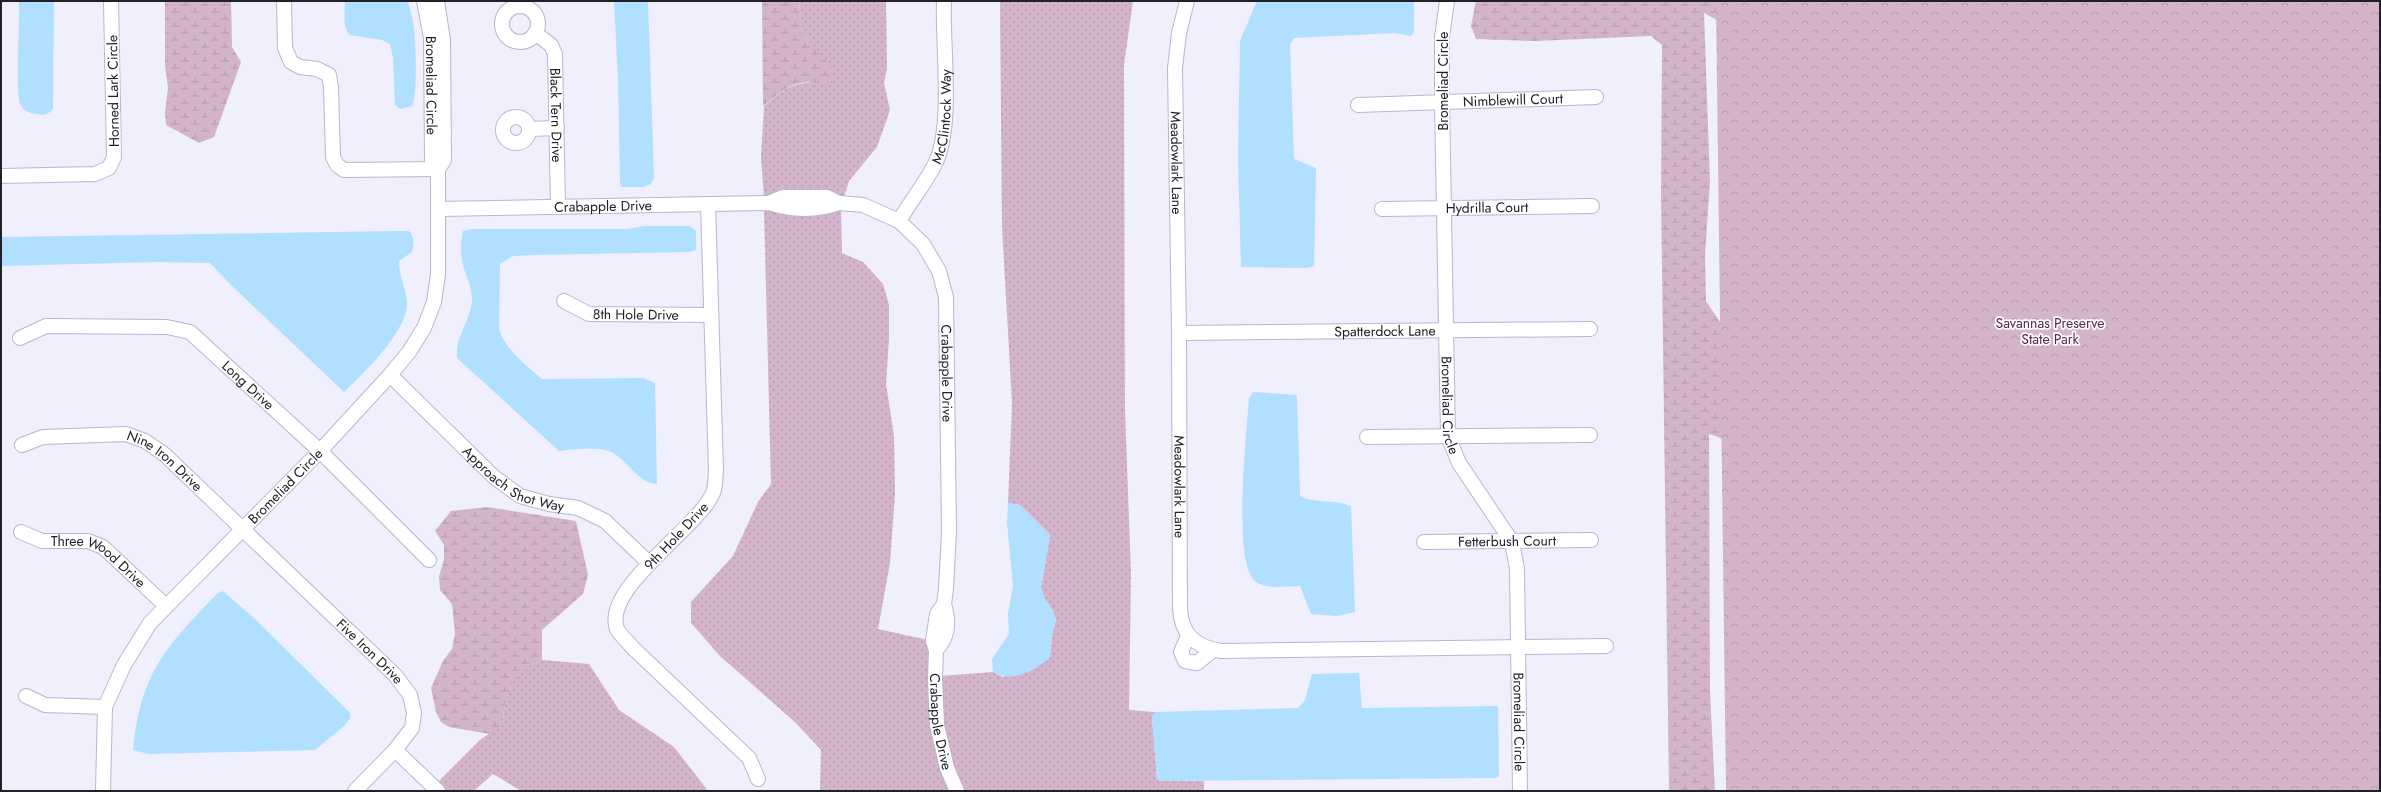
<svg xmlns="http://www.w3.org/2000/svg" width="2381" height="792" font-family="Jost,sans-serif">
  <style>
    .grass { fill: url(#grass-dots) }
    .wetland { fill: url(#wetland-marsh) }
    .park { fill: url(#park-crowns) }
    .water { fill: #b0dfff }
    .lines { fill: none; stroke-linecap: round; stroke-linejoin: round }
    .minor-casing { stroke: #b8b7ce; stroke-width: 16 }
    .minor { stroke: #fff; stroke-width: 14 }
    .labels { text-anchor: middle; stroke-width: 3.5; stroke-linejoin: round; paint-order: stroke }
    .street-label { font-size: 14px; fill: #202028; stroke: #fff }
    .park-label { font-size: 14px; fill: #5a254e; stroke: #fff }
  </style>
  <defs>
    <pattern id="grass-dots" width="8" height="8" patternUnits="userSpaceOnUse"><rect width="8" height="8" fill="#d3b4ca"/><path d="M2 2h.1M6 6h.1" fill="none" stroke="#b59aae" stroke-width="1.8" stroke-linecap="round"/></pattern>
    <pattern id="wetland-marsh" width="20" height="14" patternUnits="userSpaceOnUse"><rect width="20" height="14" fill="#d3b4ca"/><path d="M1 5h8M5 5V1M11 12h8M15 12V8" fill="none" stroke="#b59aae"/></pattern>
    <pattern id="park-crowns" width="20" height="18" patternUnits="userSpaceOnUse"><rect width="20" height="18" fill="#d3b4ca"/><path d="M2 6a3 3 0 1 1 6 0M12 15a3 3 0 1 1 6 0" fill="none" stroke="#b59aae"/></pattern>
  </defs>
  <rect width="100%" height="100%" fill="#f0effd"/>
  <g class="grass">
    <path d="M799,1H886L887,68L884,83L890,110L877,147L849,181L844,197L842,195L764,198L761,157L764,106C784,90 786,85 813,82L815,48L802,32Z"/>
    <path d="M1000,1H1133L1124,65L1125,411L1131,573L1129,710L1155,712L1152,717L1157,779L1160,781H1204V791H962C944,749 942,721 940,676L993,672L1003,677L1050,658L1052,635L1056,620L1053,611L1045,599L1041,588L1050,535L1020,505L1008,503L1012,403L1002,227Z"/>
    <path d="M764,209H841L842,253L863,262L883,284L889,305V339L886,384L894,436L895,494L890,563L878,629L928,640L951,791H820L821,750L796,723L720,656L691,623V602L733,556L758,502L771,484Z"/>
    <path d="M542,660L589,664L619,710L674,747L708,791H521L493,774L474,791H445L437,783L480,740L503,724C504,693 512,672 542,660Z"/>
  </g>
  <g class="wetland">
    <path d="M165,1H231L232,47L241,62L214,137L199,143L166,125L165,112L168,88L165,66Z"/>
    <path d="M762,1H799L802,32L831,67L833,82C825,85 819,82 811,82C787,83 781,93 763,106Z"/>
    <path d="M1476,1H1899L1724,24L1704,13L1710,182L1705,254L1706,301L1740,352L1730,451L1721,438L1709,434L1710,692L1715,791H1669L1661,194L1662,45L1651,36L1535,41L1476,39L1471,26Z"/>
    <path d="M488,507L576,521L588,575L583,594L542,630V660C513,672 504,693 503,724L490,734L449,727L441,722L436,712L431,688L443,661L452,649L455,633L452,604L440,590L439,576L444,560V545L435,531L451,511Z"/>
  </g>
  <path class="park" d="M1716,1H2380V791H1726Z"/>
  <g class="water">
    <path d="M19,1H54L53,109C49,114 44,116 37,114C31,114 24,111 21,106C15,96 20,18 19,1Z"/>
    <path d="M345,1H408C409,8 412,15 413,22C416,36 418,96 412,106L400,109L395,105L393,58L390,44L382,40L350,35C342,27 345,11 345,1Z"/>
    <path d="M614,1H648L654,178L651,184L643,187H621L620,182L618,80Z"/>
    <path d="M1257,1H1414V32L1411,36L1394,33L1294,38L1290,45L1294,159L1316,168L1314,266L1306,268L1241,267L1238,158L1240,41Z"/>
    <path d="M644,226H690L696,231V250L689,252L532,255L513,256L500,264L499,328C504,349 526,365 542,379L643,378L655,383L657,484C638,484 626,457 609,451C598,447 571,449 559,451L457,358C455,337 469,324 472,302C473,286 464,274 462,260C461,251 461,240 463,231L472,229H628Z"/>
    <path d="M399,231H409C415,237 414,245 412,252L399,261C399,276 405,287 407,300C410,329 364,373 344,392L230,284L210,263L155,262L1,266V237Z"/>
    <path d="M1253,392L1297,395L1300,496C1316,504 1334,499 1351,506L1355,612L1337,616L1311,614L1300,586C1287,586 1265,590 1255,581C1232,562 1247,430 1249,398Z"/>
    <path d="M1008,503L1020,505L1050,535L1041,588L1045,599L1053,611L1056,620L1052,635L1050,658C1033,671 1014,683 993,672L992,659L1009,634L1008,614L1013,586L1007,522Z"/>
    <path d="M223,591L254,618L350,713V718L344,726L315,750L148,754L133,750C140,674 166,646 217,594Z"/>
    <path d="M1359,673L1362,708L1498,706L1499,776L1494,778L1160,781L1157,779L1152,717L1155,712L1298,708L1305,700L1312,674Z"/>
  </g>
  <g class="lines">
    <g class="minor-casing">
      <g id="minor">
        <path d="M284,1L285,48L291,62L300,67L317,69L329,75L331,87L333,157L337,165L344,170L438,169"/>
        <path id="s1" d="M424,1L431,38L432,161L438,169"/>
        <path id="s2" d="M1187,1L1179,33L1175,68L1179,333L1180,608C1181,634 1195,647 1221,651L1606,646"/>
        <path id="s3" d="M1447,1L1442,37V102L1448,436L1459,463L1512,542L1517,569L1520,791"/>
        <circle cx="520" cy="24" r="18"/>
        <path id="s4" d="M535,33L551,45L555,54L558,207"/>
        <path id="s5" d="M1358,105L1596,97"/>
        <circle cx="516" cy="130" r="13"/>
        <path d="M529,129L557,128"/>
        <path d="M1,176L95,174L109,168L114,157L111,1"/>
        <path id="s6" d="M769,203L783,197H827L839,203L863,205L899,221L923,244L939,271L946,297L949,531L946,589L944,604L937,614L933,641L936,650L935,680L937,725L947,768L957,791"/>
        <path d="M708,204L716,471C715,478 716,489 712,495C696,529 602,589 617,629C620,635 628,642 633,648L749,758L758,779"/>
        <path id="s7" d="M438,209L769,203C791,211 818,211 839,203"/>
        <path id="s8" d="M1382,209L1592,206"/>
        <path id="s9" d="M899,221C910,202 925,184 935,164C954,126 942,46 944,1"/>
        <path id="s10" d="M564,301L589,314L710,315"/>
        <path id="s11" d="M1179,333L1590,329"/>
        <path id="s12" d="M20,338L46,326L167,327L190,332L320,451L429,560"/>
        <path id="s13" d="M390,375L494,477L520,496L549,504L578,508L605,521L649,563"/>
        <path d="M1367,437L1590,435"/>
        <path id="s14" d="M22,445L43,437L126,434L145,441L164,454L395,675L410,695L414,713L412,728L395,750L355,791"/>
        <path id="s15" d="M21,532L42,541H88L103,547L166,606"/>
        <path id="s16" d="M1424,542L1591,540"/>
        <path d="M1188,636L1181,652L1185,661L1197,663L1213,650"/>
        <path d="M936,650C949,637 949,620 944,604"/>
        <path d="M26,696L45,705L105,707"/>
        <path d="M395,750L438,791"/>
        <path id="s17" d="M103,791L105,707L124,665L150,623L320,451L390,375L409,352L424,328L434,302L438,274V169L444,160L443,40L437,1"/>
      </g>
    </g>
    <use href="#minor" class="minor"/>
  </g>
  <g class="labels">
    <g class="street-label">
      <text transform="translate(1443 81) rotate(-90)" y="5">Bromeliad Circle</text>
      <text dy="5" stroke="none"><textPath href="#s1" startOffset="85">Bromeliad Circle</textPath></text>
      <text transform="translate(113 91) rotate(-91)" y="5">Horned Lark Circle</text>
      <text dy="5" stroke="none"><textPath href="#s5" startOffset="155">Nimblewill Court</textPath></text>
      <text dy="5" stroke="none"><textPath href="#s4" startOffset="91">Black Tern Drive</textPath></text>
      <text dy="5" stroke="none"><textPath href="#s9" startOffset="116">McClintock Way</textPath></text>
      <text dy="5" stroke="none"><textPath href="#s2" startOffset="163">Meadowlark Lane</textPath></text>
      <text dy="5" stroke="none"><textPath href="#s7" startOffset="165">Crabapple Drive</textPath></text>
      <text dy="5" stroke="none"><textPath href="#s8" startOffset="105">Hydrilla Court</textPath></text>
      <text dy="5" stroke="none"><textPath href="#s10" startOffset="75">8th Hole Drive</textPath></text>
      <text dy="5" stroke="none"><textPath href="#s11" startOffset="206">Spatterdock Lane</textPath></text>
      <text dy="5" stroke="none"><textPath href="#s6" startOffset="304">Crabapple Drive</textPath></text>
      <text dy="5" stroke="none"><textPath href="#s12" startOffset="252">Long Drive</textPath></text>
      <text dy="5" stroke="none"><textPath href="#s3" startOffset="405">Bromeliad Circle</textPath></text>
      <text dy="5" stroke="none"><textPath href="#s14" startOffset="153">Nine Iron Drive</textPath></text>
      <text dy="5" stroke="none"><textPath href="#s13" startOffset="164">Approach Shot Way</textPath></text>
      <text dy="5" stroke="none"><textPath href="#s17" startOffset="372">Bromeliad Circle</textPath></text>
      <text dy="5" stroke="none"><textPath href="#s2" startOffset="487">Meadowlark Lane</textPath></text>
      <text transform="translate(676 536) rotate(-47)" y="5">9th Hole Drive</text>
      <text dy="5" stroke="none"><textPath href="#s16" startOffset="83">Fetterbush Court</textPath></text>
      <text dy="5" stroke="none"><textPath href="#s15" startOffset="86">Three Wood Drive</textPath></text>
      <text dy="5" stroke="none"><textPath href="#s14" startOffset="434">Five Iron Drive</textPath></text>
      <text dy="5" stroke="none"><textPath href="#s6" startOffset="656">Crabapple Drive</textPath></text>
      <text dy="5" stroke="none"><textPath href="#s3" startOffset="740">Bromeliad Circle</textPath></text>
    </g>
    <g class="park-label">
      <text x="2050" y="328">Savannas Preserve<tspan x="2050" dy="16">State Park</tspan></text>
    </g>
  </g>
  <rect width="2381" height="792" fill="none" stroke="#202028" stroke-width="4"/>
</svg>
